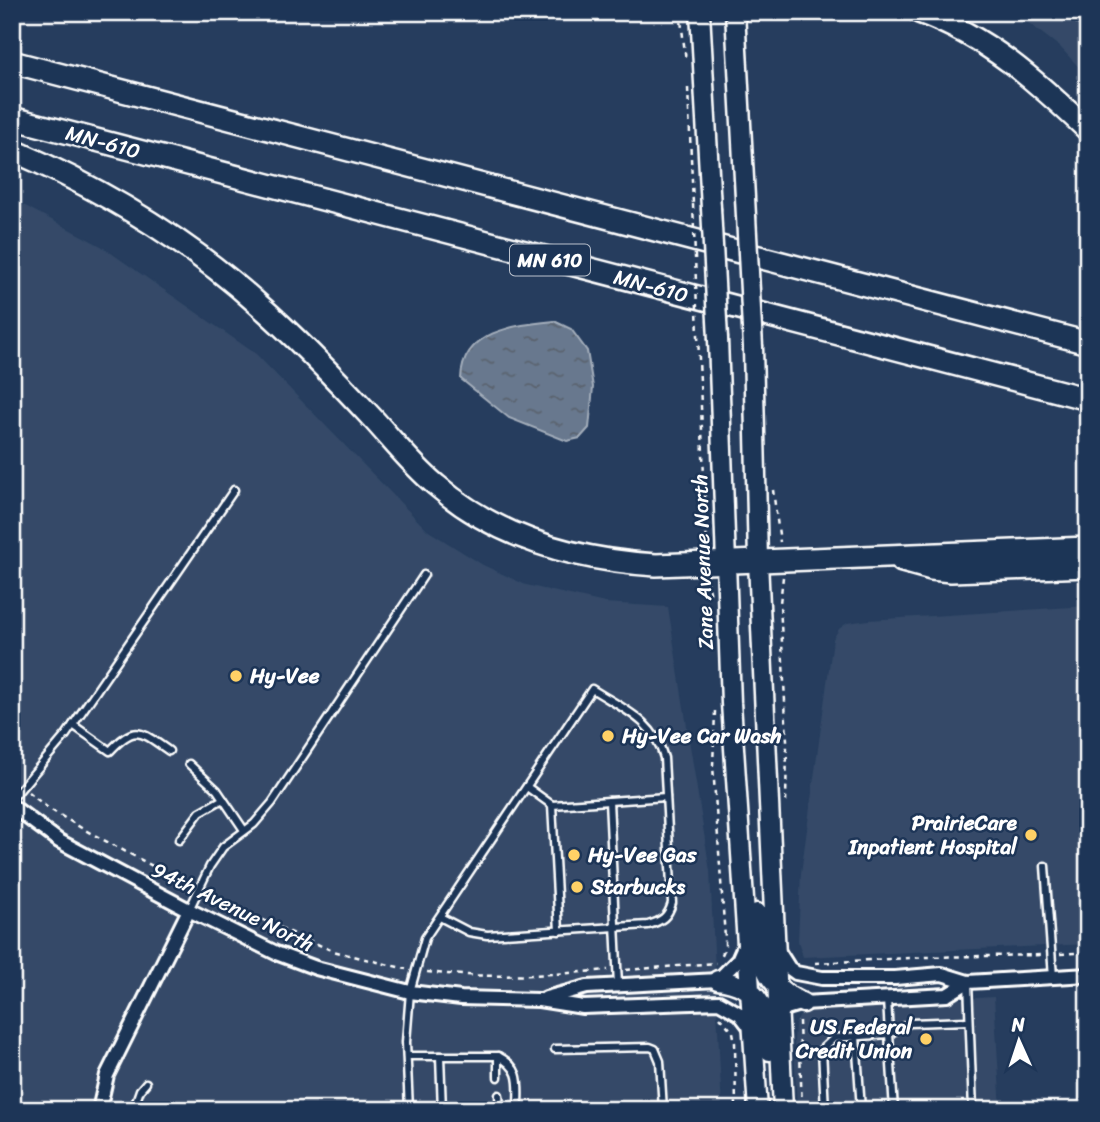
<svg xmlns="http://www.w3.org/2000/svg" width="1100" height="1122" font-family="Sriracha,sans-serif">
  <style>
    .built { fill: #344a68 }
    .water { fill: url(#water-ripples); stroke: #a4aebb; stroke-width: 2 }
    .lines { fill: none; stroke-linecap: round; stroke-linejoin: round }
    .service-casing { stroke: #fff; stroke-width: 11 }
    .minor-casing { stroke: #fff; stroke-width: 18 }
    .secondary-casing { stroke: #fff; stroke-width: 23 }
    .motorway-casing { stroke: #fff; stroke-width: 26 }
    .path { stroke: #fff; stroke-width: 2.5; stroke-dasharray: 5 5; stroke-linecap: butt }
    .service { stroke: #1d3557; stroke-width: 6 }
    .minor { stroke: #1d3557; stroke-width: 12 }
    .secondary { stroke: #1d3557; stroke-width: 18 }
    .motorway { stroke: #1d3557; stroke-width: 21 }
    .secondary-bridge-casing { stroke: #fff; stroke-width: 23; stroke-linecap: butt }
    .path-bridge { stroke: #fff; stroke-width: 2.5; stroke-dasharray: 5 5; stroke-linecap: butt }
    .secondary-bridge { stroke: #1d3557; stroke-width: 18 }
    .poi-dot { fill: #ffd166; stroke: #1d3557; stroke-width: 2.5 }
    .labels { text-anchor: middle; stroke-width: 5; stroke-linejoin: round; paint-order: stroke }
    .shield { fill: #1d3557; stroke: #bbc2cd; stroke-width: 2 }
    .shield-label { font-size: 19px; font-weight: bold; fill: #fff }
    .street-label { font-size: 21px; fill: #fff; stroke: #1d3557 }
    .poi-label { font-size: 21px; font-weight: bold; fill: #fff; stroke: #1d3557; text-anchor: start }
  </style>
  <defs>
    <pattern id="water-ripples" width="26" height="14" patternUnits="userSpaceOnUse" patternTransform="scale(1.75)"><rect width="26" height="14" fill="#67788e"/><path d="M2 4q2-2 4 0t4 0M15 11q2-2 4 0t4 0" fill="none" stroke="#5a626d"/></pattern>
  </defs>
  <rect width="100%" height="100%" fill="#263d5e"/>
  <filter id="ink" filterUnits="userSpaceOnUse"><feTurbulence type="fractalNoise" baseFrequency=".0143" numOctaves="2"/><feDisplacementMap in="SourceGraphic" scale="14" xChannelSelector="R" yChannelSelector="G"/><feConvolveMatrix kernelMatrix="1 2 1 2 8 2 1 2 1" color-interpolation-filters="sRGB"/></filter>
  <g filter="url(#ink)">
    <g class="built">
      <path d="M1014,12H1088V77L1060,47Z"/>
      <path d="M12,199L101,246L256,354L427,530L483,565L526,585L605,603L668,607L710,871L722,1110H12Z"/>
      <path d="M1088,606V944L803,957L798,941L801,873L833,639L839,629L847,623L869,620Z"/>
      <path d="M994,997L1001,1110H797L794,1042L795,1024L801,1014L817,1007Z"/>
    </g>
    <path class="water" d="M554,321L571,329L587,351L593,387L589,428L580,438L567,441L509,418L461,379C462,330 516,325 554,321Z"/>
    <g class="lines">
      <g class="service-casing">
        <g id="service">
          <path d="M1072,12L1088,27"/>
          <path d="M73,725L110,751C136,723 141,732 169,751"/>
          <path d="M189,764L217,790L244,830"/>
          <path d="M527,787L552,805L666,797"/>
          <path d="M12,799L66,735L234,490"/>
          <path d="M609,801L618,985"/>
          <path d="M552,805L559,931"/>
          <path d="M179,840L200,812L223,799"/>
          <path d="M1045,866L1053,977"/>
          <path d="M189,910L210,866L223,847L254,824L272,803L424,575"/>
          <path d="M968,982L973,1110"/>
          <path d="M856,1036L861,1110"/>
          <path d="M555,1049L650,1047L655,1049L660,1061L663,1110"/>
          <path d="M407,1056H498C523,1069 518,1084 518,1110"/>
          <path d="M440,1056L442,1110"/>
          <path d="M498,1056V1077"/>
          <path d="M499,1095L500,1110"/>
          <path d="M133,1110L140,1090L146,1083"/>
          <path d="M409,1110L406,1042L410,992L425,938L592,689C623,709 654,720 664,758L672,903C668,917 662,921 648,925L487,935L469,932L440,917"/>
          <path d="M825,1110L822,1049L834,1038L889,1034L887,999"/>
          <path d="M894,1110L889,1034L910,1023L968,1021"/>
        </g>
      </g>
      <g class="minor-casing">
        <g id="minor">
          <path d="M12,806L59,841L189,910L276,953L316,968L410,992L461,998L539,1000L583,1007L719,1002L740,1014L753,1031"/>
          <path d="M777,949L789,968L796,973L822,978H895L942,974L968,982L1088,975"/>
          <path d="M546,998L587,987L718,980L738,960L745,944"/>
          <path d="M779,1015L786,1008L803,1003L947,995L968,982"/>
          <path d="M99,1110L107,1075L189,910"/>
        </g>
      </g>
      <g class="secondary-casing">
        <g id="secondary">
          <path d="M700,12L711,208"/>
          <path d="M735,12L746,216"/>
          <path d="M718,339L731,703L758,1110"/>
          <path d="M753,347L758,561L783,1110"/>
          <path d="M757,913C761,958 759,983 803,1003"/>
          <path d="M718,980C762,986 768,1010 770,1051"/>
        </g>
      </g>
      <g class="motorway-casing">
        <g id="motorway">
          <path d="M919,12C988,37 1035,80 1088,130"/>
          <path d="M12,62L1088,343"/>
          <path d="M12,118L1088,399"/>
          <path d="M12,150C102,189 186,239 258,304C299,340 337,380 374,420C394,442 413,466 436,485C497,538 576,560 656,565L1088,548"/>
          <path d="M902,561L931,569L951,571L1088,566"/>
        </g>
      </g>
      <g class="path">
        <path d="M680,12L686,61"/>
        <path d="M688,88L693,204"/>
        <path d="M698,335L707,548"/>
        <path d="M773,490L780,542"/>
        <path d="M783,577L780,603L787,741L786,804"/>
        <path d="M707,579L711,596"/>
        <path d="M715,711L713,766L725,938V948L720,959"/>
        <path d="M28,792L48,808L83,829L192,887"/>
        <path d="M207,895L333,951L406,969"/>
        <path d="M1060,954L1088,952"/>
        <path d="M815,963L927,957L1043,955"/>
        <path d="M626,970L716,963"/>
        <path d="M427,972C488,979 547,975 608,970"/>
        <path d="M720,1017L733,1032L735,1043L736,1110"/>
        <path d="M799,1021L802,1110"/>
      </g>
      <use href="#service" class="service"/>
      <use href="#minor" class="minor"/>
      <use href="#secondary" class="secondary"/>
      <use href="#motorway" class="motorway"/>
      <g class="secondary-bridge-casing">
        <g id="secondary-bridge">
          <path d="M711,208L718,339"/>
          <path d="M746,216L753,347"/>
        </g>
      </g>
      <path class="path-bridge" d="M693,204L698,335"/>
      <use href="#secondary-bridge" class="secondary-bridge"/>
    </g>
  </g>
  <g class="poi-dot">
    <circle cx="236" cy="676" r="7"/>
    <circle cx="608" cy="736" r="7"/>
    <circle cx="1031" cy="835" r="7"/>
    <circle cx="574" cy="855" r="7"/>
    <circle cx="577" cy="887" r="7"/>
    <circle cx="926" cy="1039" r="7"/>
  </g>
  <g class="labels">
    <rect class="shield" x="510" y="244.5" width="80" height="31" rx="5"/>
    <g class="shield-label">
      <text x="550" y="267">MN 610</text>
    </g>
    <g class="street-label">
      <text transform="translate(103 142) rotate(15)" y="7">MN-610</text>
      <text transform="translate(651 286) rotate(15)" y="7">MN-610</text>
      <text transform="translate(703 562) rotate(-92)" y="7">Zane Avenue North</text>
      <text transform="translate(233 907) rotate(26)" y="7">94th Avenue North</text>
    </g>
    <g class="poi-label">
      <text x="250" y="683">Hy-Vee</text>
      <text x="622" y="743">Hy-Vee Car Wash</text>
      <text x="1017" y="830" text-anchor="end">PrairieCare<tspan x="1017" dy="24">Inpatient Hospital</tspan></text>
      <text x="588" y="862">Hy-Vee Gas</text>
      <text x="591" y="894">Starbucks</text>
      <text x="912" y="1034" text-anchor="end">US Federal<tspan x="912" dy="24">Credit Union</tspan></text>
    </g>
  </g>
  <rect width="1100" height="1122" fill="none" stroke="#1d3557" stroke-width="42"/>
  <rect x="21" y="21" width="1058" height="1080" fill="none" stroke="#fff" stroke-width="2.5" filter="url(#ink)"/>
  <g transform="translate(1019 1041) rotate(357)" stroke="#1d3557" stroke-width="5" paint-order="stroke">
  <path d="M0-5L12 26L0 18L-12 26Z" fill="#ffffff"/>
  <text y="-10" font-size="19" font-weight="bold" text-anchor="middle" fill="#ffffff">N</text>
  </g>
</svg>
